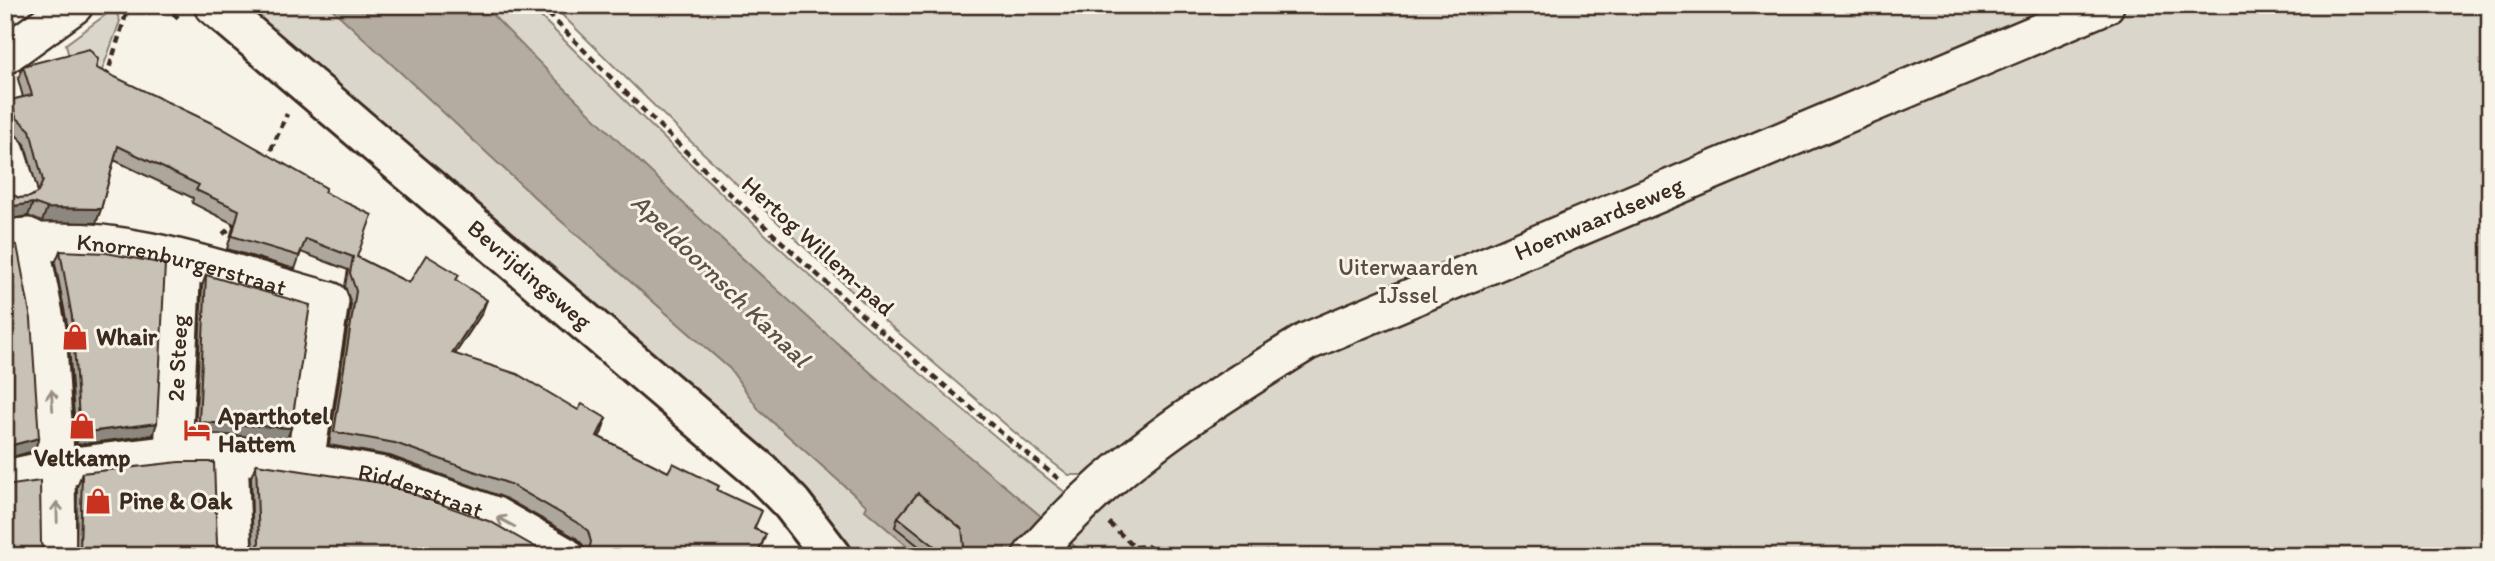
<svg xmlns="http://www.w3.org/2000/svg" width="2495" height="561" font-family="Itim,sans-serif">
  <style>
    .green { fill: #dbd6cb; stroke: #8b8074; stroke-width: 2 }
    .water { fill: #b4aca0; stroke: #84786c; stroke-width: 2 }
    .lines { fill: none; stroke-linecap: round; stroke-linejoin: round }
    .stream { stroke: #84786c; stroke-width: 10 }
    .minor-casing { stroke: #3b2a1e; stroke-width: 42 }
    .major-casing { stroke: #3b2a1e; stroke-width: 44 }
    .path { stroke: #3b2a1e; stroke-width: 4.5; stroke-dasharray: 7 5; stroke-linecap: butt }
    .minor { stroke: #f7f3e8; stroke-width: 37 }
    .major { stroke: #f7f3e8; stroke-width: 38 }
    .wall { fill: #aca69d; stroke: #3b2a1e; stroke-width: 2 }
    .shaded-wall { fill: #8c877f; stroke: #3b2a1e; stroke-width: 2 }
    .building { fill: #c8c1b6; stroke: #3b2a1e; stroke-width: 2 }
    .oneway { stroke: #998e83 }
    .labels { text-anchor: middle; stroke-width: 6; stroke-linejoin: round; paint-order: stroke }
    .street-label { font-size: 24px; fill: #3b2a1e; stroke: #f7f3e8 }
    .park-label { font-size: 24px; fill: #5b4c41; stroke: #f7f3e8 }
    .poi-label { font-size: 24px; font-weight: bold; fill: #3b2a1e; stroke: #f7f3e8; text-anchor: start }
    .water-label { font-size: 26px; font-style: italic; fill: #5f5145; stroke: #f7f3e8 }
  </style>
  <rect width="100%" height="100%" fill="#f7f3e8"/>
  <filter id="ink" filterUnits="userSpaceOnUse"><feTurbulence type="fractalNoise" baseFrequency=".0143" numOctaves="2"/><feDisplacementMap in="SourceGraphic" scale="14" xChannelSelector="R" yChannelSelector="G"/><feConvolveMatrix kernelMatrix="1 2 1 2 8 2 1 2 1" color-interpolation-filters="sRGB"/></filter>
  <g filter="url(#ink)">
    <g class="green">
      <path d="M243,5H529C700,177 876,344 1066,493L1086,475H1069L1026,442L872,310L686,137L552,5H2490V556H919L906,545L898,556H849Z"/>
      <path d="M108,13L117,14L120,21L101,73L69,58L66,44Z"/>
    </g>
    <path class="water" d="M328,5H483C655,184 838,350 1030,507C1050,523 1067,540 1086,556H919L865,510L867,506L760,411L730,369L545,207Z"/>
    <g class="lines">
      <path class="stream" d="M1228,556H1231"/>
      <g class="minor-casing">
        <g id="minor">
          <path d="M5,55L74,5"/>
          <path d="M5,150L18,191"/>
          <path d="M13,238L29,237L47,330L56,468L57,556"/>
          <path id="s1" d="M30,243C126,233 237,276 330,301L305,462"/>
          <path id="s2" d="M173,454L182,261"/>
          <path d="M229,454L233,556"/>
          <path id="s3" d="M5,479L56,468L173,454H229L305,462L383,476L495,516L565,556"/>
          <path id="s4" d="M1032,556C1114,462 1201,406 1306,342L2105,5"/>
        </g>
      </g>
      <g class="major-casing">
        <g id="major">
          <path id="s5" d="M214,5L761,472L792,504L832,556"/>
        </g>
      </g>
      <g class="path">
        <path d="M164,5L182,21"/>
        <path d="M540,5C700,172 879,337 1060,480"/>
        <path d="M106,78L129,5"/>
        <path d="M266,161L287,114"/>
        <path d="M223,234L237,222"/>
        <path d="M1109,523L1144,556"/>
        <path d="M1135,547L1147,546L1162,556"/>
      </g>
      <use href="#minor" class="minor"/>
      <use href="#major" class="major"/>
    </g>
    <g class="wall">
      <path d="M23,66L96,68L324,193L357,257L409,283L457,281L482,313L455,354L578,410L606,418L599,437L668,472L717,490L755,529L766,534L758,555H586L583,545L576,538L505,498L390,456L329,445L351,304L345,286L348,270L301,252L295,269L227,249L234,224L192,203L193,198L114,160L101,209L96,223L42,222L28,216L5,220V188L9,193L19,198L30,197L38,192L25,144L11,130L6,113L11,100L23,97L18,79Z"/>
      <path d="M60,251L153,435L76,445L68,329L55,263Z"/>
      <path d="M206,275L287,439L195,433L202,286Z"/>
      <path d="M256,464L551,556H253L251,477Z"/>
      <path d="M82,473L217,544L222,556H76L77,487Z"/>
      <path d="M898,517L965,556H931L895,527Z"/>
    </g>
    <g class="shaded-wall">
      <path d="M5,5H30L28,8L5,7Z"/>
      <path d="M33,203L28,216L5,220V212L7,207Z"/>
      <path d="M47,208L101,209L96,223L42,222Z"/>
      <path d="M487,300L482,313L447,366L452,353Z"/>
      <path d="M606,418L602,432L592,449L597,436Z"/>
      <path d="M199,422L291,428L287,439L195,433Z"/>
      <path d="M157,423L153,435L76,445L80,433Z"/>
      <path d="M39,438L34,451L5,459V447Z"/>
    </g>
    <g class="building">
      <path d="M89,49L98,59L96,68L220,127L326,188L324,192L372,215L357,257L409,283L426,255L459,275L456,280L487,300L452,353L517,374L578,410L582,404L606,418L597,436L668,472L673,463L719,486L717,490L762,511L754,529L766,534L757,555L760,556H586L588,554L591,542L588,531L581,525L510,484L395,443L334,432L356,291L350,273L353,257L306,239L299,256L232,236L239,210L196,190L199,185L118,146L101,209L47,208L33,203L7,207L5,199V188L9,193L19,198L30,197L38,192L43,181L30,130L16,117L11,100L32,95L23,66Z"/>
      <path d="M5,240L8,243L17,245L31,319L39,438L5,447Z"/>
      <path d="M60,251L106,253L165,264L157,423L80,433L72,317Z"/>
      <path d="M206,275L310,305L291,428L199,422Z"/>
      <path d="M179,462H214L217,544L222,556H77L80,552L82,473Z"/>
      <path d="M256,464L382,483L491,522L551,556H405L402,555L401,556H253L257,552L259,542Z"/>
      <path d="M40,481L41,543L44,554L46,556H5V486Z"/>
      <path d="M918,493L962,529L965,556H947L898,517Z"/>
    </g>
    <defs><path id="oneway-shaft" d="M-6 0H5M1.5-3L5.5 0L1.5 3" fill="none" stroke-width="1.6" stroke-linecap="round" stroke-linejoin="round" transform="scale(1.75)"/></defs>
    <g class="oneway">
      <use href="#oneway-shaft" transform="translate(52 400) rotate(-94)"/>
      <use href="#oneway-shaft" transform="translate(57 512) rotate(-91)"/>
      <use href="#oneway-shaft" transform="translate(506 522) rotate(-151)"/>
    </g>
  </g>
  <defs>
    <g id="shop-bare" transform="scale(2.1)"><path d="M-5-2.5h2.3a2.7 3.5 0 0 1 5.4 0H5L5.5 6h-11ZM-1.5-2.5h3a1.5 2.3 0 0 0-3 0Z" fill="#c8321e" stroke="#f7f3e8" stroke-width="2.5" paint-order="stroke"/></g>
    <g id="hotel-bare" transform="scale(2.1)"><path d="M-6-4.5h1.5V1H6V5H4.5V3h-9V5H-6ZM-4 0a1.8 1.8 0 1 1 3.6 0ZM.5 0V-2.5h3Q6-2.5 6 0Z" fill="#c8321e" stroke="#f7f3e8" stroke-width="2.5" paint-order="stroke"/></g>
  </defs>
  <g fill-rule="evenodd">
    <use href="#shop-bare" x="75" y="337"/>
    <use href="#shop-bare" x="82" y="426"/>
    <use href="#hotel-bare" x="197" y="430"/>
    <use href="#shop-bare" x="98" y="501"/>
  </g>
  <g class="labels">
    <g class="street-label">
      <text dy="8" stroke="none"><textPath href="#s4" startOffset="667">Hoenwaardseweg</textPath></text>
      <text transform="translate(818 246) rotate(42)" y="8">Hertog Willem-pad</text>
      <text dy="8" stroke="none"><textPath href="#s1" startOffset="154">Knorrenburgerstraat</textPath></text>
      <text dy="8" stroke="none"><textPath href="#s5" startOffset="415">Bevrijdingsweg</textPath></text>
      <text dy="8" stroke="none"><textPath href="#s2" startOffset="96">2e Steeg</textPath></text>
      <text dy="8" stroke="none"><textPath href="#s3" startOffset="422">Ridderstraat</textPath></text>
    </g>
    <g class="park-label">
      <text x="1408" y="275">Uiterwaarden<tspan x="1408" dy="28">IJssel</tspan></text>
    </g>
    <g class="poi-label">
      <text x="96" y="345">Whair</text>
      <text x="218" y="424">Aparthotel<tspan x="218" dy="28">Hattem</tspan></text>
      <text x="82" y="466" text-anchor="middle">Veltkamp</text>
      <text x="119" y="509">Pine &amp; Oak</text>
    </g>
    <g class="water-label">
      <text transform="translate(721 280) rotate(44)" y="9">Apeldoornsch Kanaal</text>
    </g>
  </g>
  <rect width="2495" height="561" fill="none" stroke="#f7f3e8" stroke-width="28"/>
  <rect x="14" y="14" width="2467" height="533" fill="none" stroke="#3b2a1e" stroke-width="2.5" filter="url(#ink)"/>
</svg>
